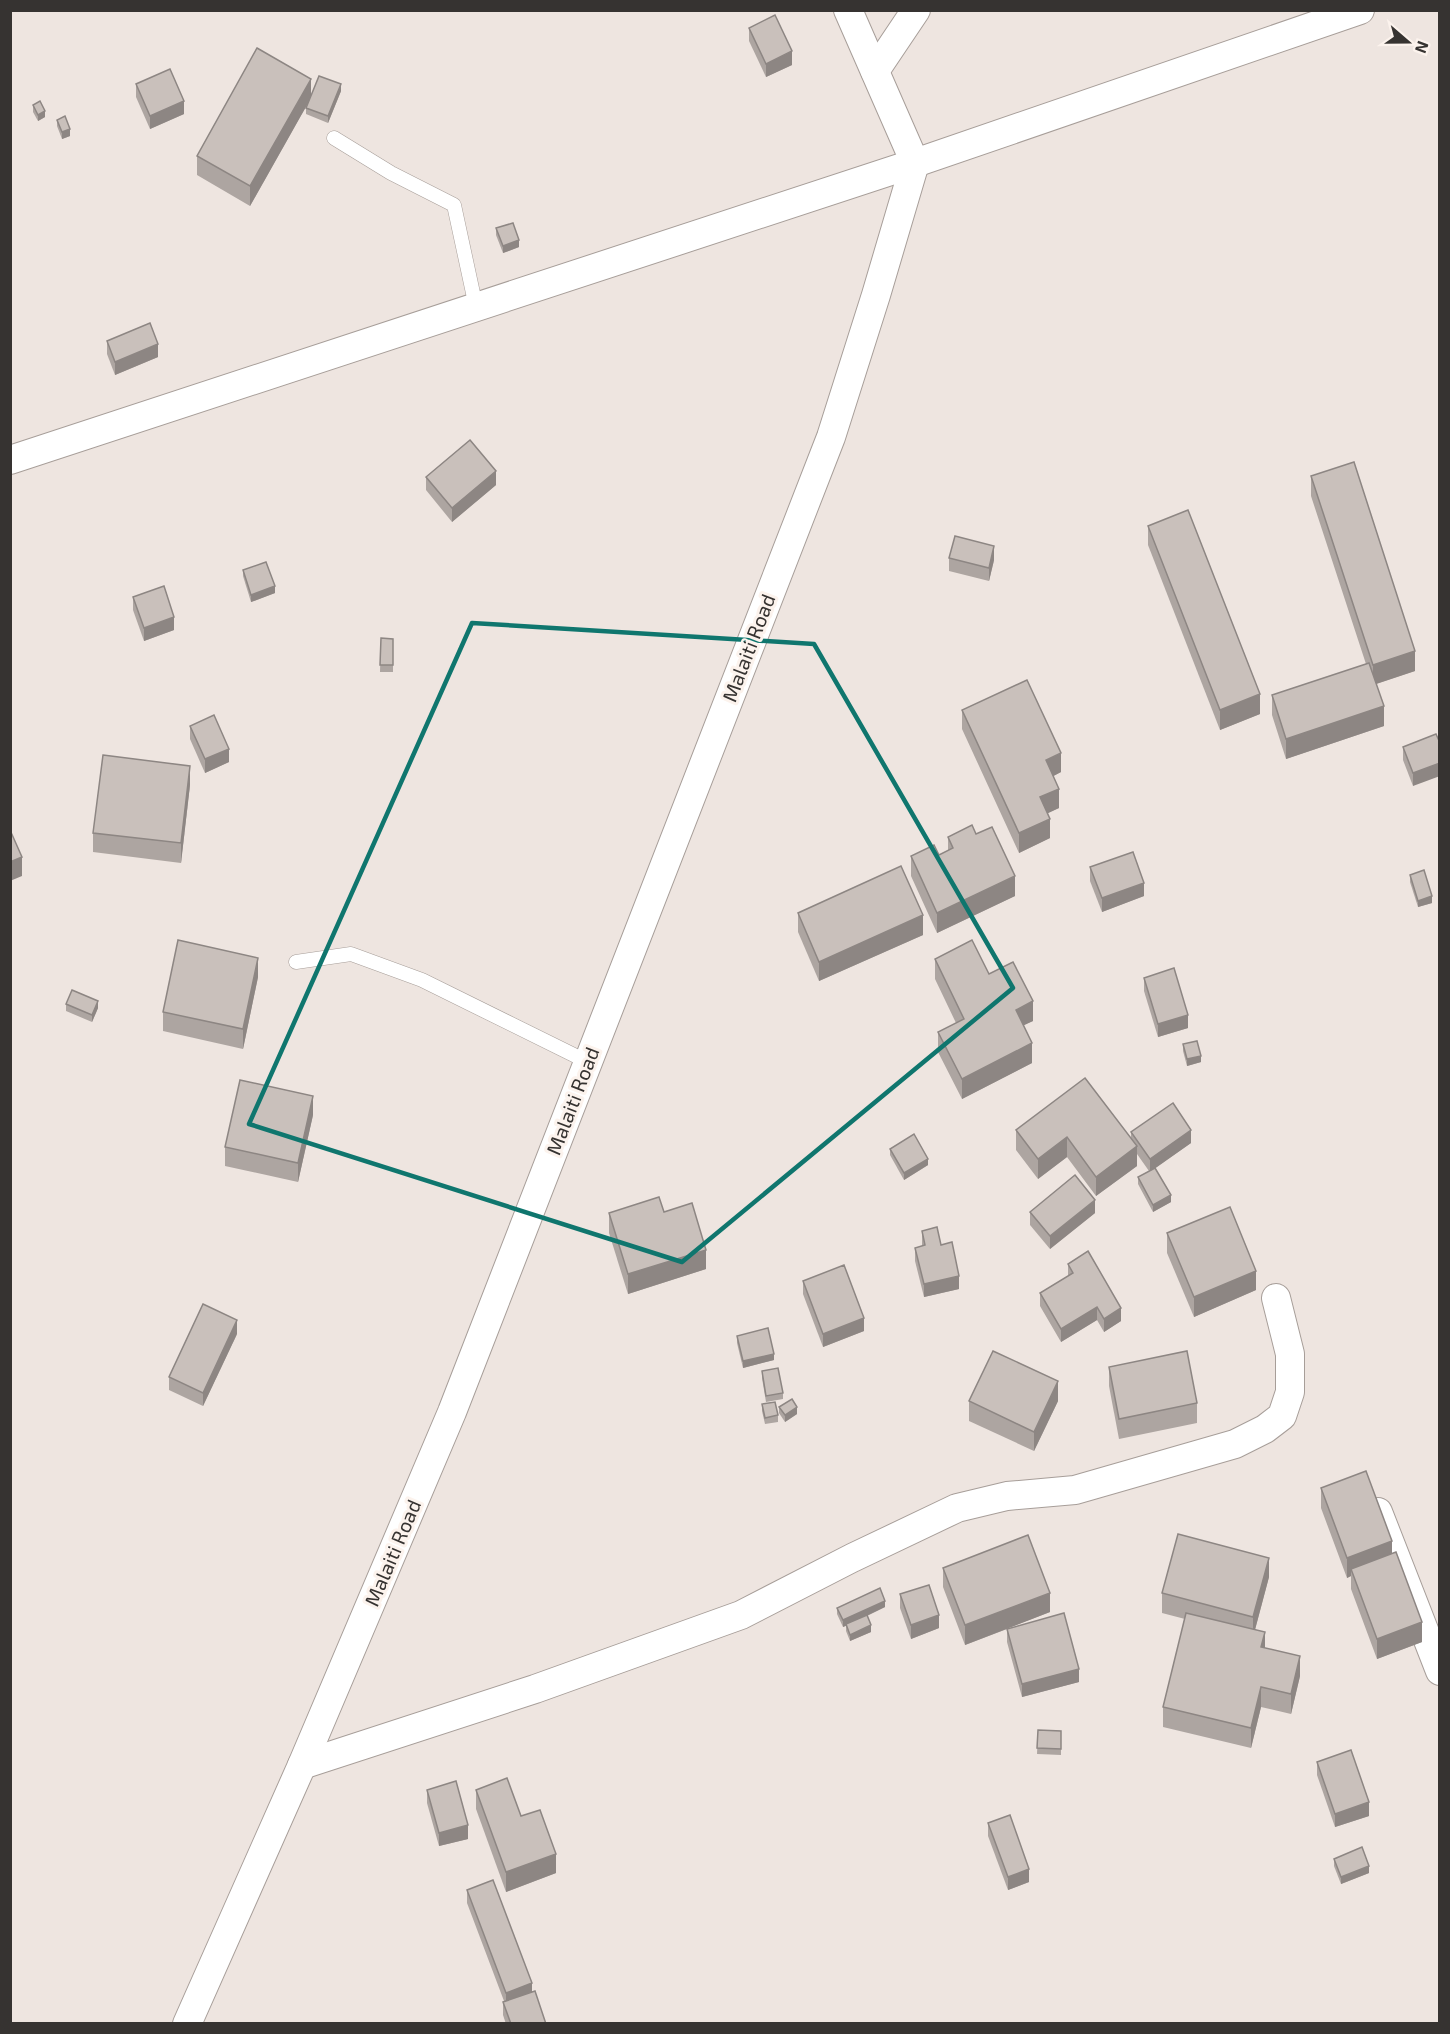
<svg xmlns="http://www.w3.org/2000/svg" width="1450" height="2034" font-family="'Exo 2',sans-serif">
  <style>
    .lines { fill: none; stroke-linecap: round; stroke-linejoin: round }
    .lane-casing { stroke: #a79e99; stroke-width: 15 }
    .street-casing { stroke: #a79e99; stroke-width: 30 }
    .lane { stroke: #fff; stroke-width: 14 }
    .street { stroke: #fff; stroke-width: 28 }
    .wall { fill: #ada5a1 }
    .shaded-wall { fill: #8d8683 }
    .building { fill: #c9c0bb; stroke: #8d8683; stroke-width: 1.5 }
    .marked { fill: none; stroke: #0f766e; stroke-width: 4.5; stroke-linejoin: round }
    .labels { text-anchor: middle; stroke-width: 6; stroke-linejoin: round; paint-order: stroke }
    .street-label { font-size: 20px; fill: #363331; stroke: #fcf3ed }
  </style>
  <rect width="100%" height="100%" fill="#eee5e0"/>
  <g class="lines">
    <g class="lane-casing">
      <g id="lane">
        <path d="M334,138L391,173L454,205L476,307"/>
        <path d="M296,962L351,954L422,980L588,1062"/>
      </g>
    </g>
    <g class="street-casing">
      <g id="street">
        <path d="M848,10L915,163"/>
        <path d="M875,71L916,10"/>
        <path d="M10,460L915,163L1360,10"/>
        <path d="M1378,1512L1440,1671"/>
        <path d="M302,1765L535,1689L741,1615L852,1558L957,1508L1007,1496L1075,1490L1235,1444L1265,1429L1282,1416L1290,1392V1354L1276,1298"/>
        <path d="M187,2024L302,1765L452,1412L831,437L876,295L915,163"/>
      </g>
    </g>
    <use href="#lane" class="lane"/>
    <use href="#street" class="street"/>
  </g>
  <g class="wall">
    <path d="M749,28L792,65L766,77L749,41Z"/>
    <path d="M136,84L184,114L150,129L136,97Z"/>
    <path d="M341,91L328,123L306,114V108L309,101L250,206L197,175V156L311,97Z"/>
    <path d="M33,105L45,117L38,121L33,112Z"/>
    <path d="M57,120L70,136L62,139L57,126Z"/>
    <path d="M496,228L519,247L503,253L496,235Z"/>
    <path d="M107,341L158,357L115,375L107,354Z"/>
    <path d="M1311,476L1415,671L1376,684L1384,726L1286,759L1272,715V695L1366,664L1311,496Z"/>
    <path d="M426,477L496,485L452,522L426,490Z"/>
    <path d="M1148,526L1260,714L1220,730L1148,545Z"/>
    <path d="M949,558L994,560L989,581L949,571Z"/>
    <path d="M243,570L275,593L251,602L243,576Z"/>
    <path d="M133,597L174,630L144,641L133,610Z"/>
    <path d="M381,638L393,639V672H380Z"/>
    <path d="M962,710L1061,772L1053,776L1059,808L1047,813L1050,838L1019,853L962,729Z"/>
    <path d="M190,726L229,762L205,773L190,739Z"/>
    <path d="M1436,734L1413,786L1403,760V747Z"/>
    <path d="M190,785L181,863L93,852V833Z"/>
    <path d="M976,834L1015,896L937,933L911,876V856L939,855L948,851V837Z"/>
    <path d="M1090,867L1144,896L1102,912L1090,881Z"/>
    <path d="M1410,875L1432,903L1418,907L1410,882Z"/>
    <path d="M798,913L923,935L819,981L798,932Z"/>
    <path d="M935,959L989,974L1033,1021L1023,1025L1032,1063L962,1099L938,1052V1032L956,1023L935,979Z"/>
    <path d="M258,977L243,1049L163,1031V1012Z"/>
    <path d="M1144,978L1188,1028L1158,1037L1144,991Z"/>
    <path d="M66,1004L98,1008L92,1022L66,1011Z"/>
    <path d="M1183,1044L1201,1062L1187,1066L1183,1051Z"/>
    <path d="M313,1115L298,1182L225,1166V1147Z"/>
    <path d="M1016,1130L1131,1139V1132L1191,1143L1155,1168L1171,1202L1153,1212L1138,1184V1177L1149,1171L1137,1154V1166L1096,1196L1067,1157L1038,1179L1016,1150Z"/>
    <path d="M890,1149L928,1165L904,1180L890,1155Z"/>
    <path d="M1030,1212L1095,1213L1050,1249L1030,1225Z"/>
    <path d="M609,1213L706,1269L628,1294L609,1233Z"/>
    <path d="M922,1231L941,1245L959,1289L924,1297L915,1261V1248L922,1246Z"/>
    <path d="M1167,1233L1256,1290L1194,1317L1167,1253Z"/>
    <path d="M1068,1264L1121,1321L1104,1332L1097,1320L1061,1342L1040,1306V1293L1068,1276Z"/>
    <path d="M803,1281L864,1331L823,1347L803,1294Z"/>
    <path d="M237,1334L203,1406L169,1390V1377Z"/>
    <path d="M737,1336L774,1360L743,1368L737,1343Z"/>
    <path d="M1109,1367L1197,1403V1423L1119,1439L1109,1386Z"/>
    <path d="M762,1371L783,1393V1399L766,1402L762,1378Z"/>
    <path d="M969,1401H1058L1034,1451L969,1421Z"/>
    <path d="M762,1404L778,1415V1422L765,1424L762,1411Z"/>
    <path d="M779,1407L797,1414L785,1422L779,1413Z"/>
    <path d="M1321,1488L1392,1553L1422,1642L1377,1659L1351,1589V1576L1347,1578L1321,1508Z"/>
    <path d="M943,1568L1050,1612L1008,1628L1079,1682L1022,1697L1007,1642V1629L965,1645L943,1587Z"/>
    <path d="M1269,1577L1255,1630L1265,1648L1300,1676L1291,1714L1261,1707L1251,1748L1163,1727V1707L1185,1619L1162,1613V1593Z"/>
    <path d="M900,1594L939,1628L911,1639L900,1608Z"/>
    <path d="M885,1607L867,1616L871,1632L850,1641L846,1631V1626L843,1627L837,1614V1608Z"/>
    <path d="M1038,1730L1061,1731V1755L1037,1754Z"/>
    <path d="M1317,1762L1369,1816L1335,1827L1317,1775Z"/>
    <path d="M427,1790L468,1839L439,1846L427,1803Z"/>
    <path d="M476,1790L556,1873L506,1892L476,1809Z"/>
    <path d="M988,1823L1029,1882L1008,1890L988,1836Z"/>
    <path d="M1334,1859L1369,1873L1341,1884L1334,1866Z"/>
    <path d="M467,1890L532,1991L546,2024H506L503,2015V2002L504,2001L467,1903Z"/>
  </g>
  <g class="shaded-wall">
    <path d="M792,51V65L766,77V64Z"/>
    <path d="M311,79V98L250,206V186Z"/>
    <path d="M341,84V91L328,123V116Z"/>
    <path d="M184,101V114L150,129V116Z"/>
    <path d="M45,111V117L38,121V115Z"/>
    <path d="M70,129V136L62,139V132Z"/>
    <path d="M519,240V247L503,253V246Z"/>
    <path d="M158,344V357L115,375V362Z"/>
    <path d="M496,471V485L452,522V508Z"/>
    <path d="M994,546V560L989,581V568Z"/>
    <path d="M275,586V593L251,602V595Z"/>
    <path d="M174,617V630L144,641V628Z"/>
    <path d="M1415,651V671L1373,685V665Z"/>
    <path d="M1260,694V714L1220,730V710Z"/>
    <path d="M1384,706V726L1286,759V739Z"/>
    <path d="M229,749V762L205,773V759Z"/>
    <path d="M1061,753V772L1046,780V760Z"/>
    <path d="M1440,763V776L1413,786V773Z"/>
    <path d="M190,766V785L181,863V843Z"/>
    <path d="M1059,789V808L1040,817V797Z"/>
    <path d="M1050,819V838L1019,853V833Z"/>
    <path d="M22,857V876L10,881V862Z"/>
    <path d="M1015,876V896L937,933V913Z"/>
    <path d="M1144,883V896L1102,912V898Z"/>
    <path d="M1432,896V903L1418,907V901Z"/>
    <path d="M923,915V935L819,981V962Z"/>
    <path d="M258,958V977L243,1049V1029Z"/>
    <path d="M98,1001V1008L92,1022V1015Z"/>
    <path d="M1033,1001V1021L1016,1029V1010Z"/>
    <path d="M1188,1015V1028L1158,1037V1024Z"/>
    <path d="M1032,1043V1063L962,1099V1079Z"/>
    <path d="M1201,1056V1062L1187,1066V1059Z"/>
    <path d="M313,1096V1115L298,1182V1163Z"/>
    <path d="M1191,1130V1143L1150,1172V1159Z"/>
    <path d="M1067,1137V1157L1038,1179V1159Z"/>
    <path d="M1137,1146V1166L1096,1196V1177Z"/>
    <path d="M928,1159V1165L904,1180V1173Z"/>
    <path d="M1171,1195V1202L1153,1212V1205Z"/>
    <path d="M1095,1200V1213L1050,1249V1236Z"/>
    <path d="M706,1250V1269L628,1294V1274Z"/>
    <path d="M1256,1271V1290L1194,1317V1297Z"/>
    <path d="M959,1276V1289L924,1297V1284Z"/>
    <path d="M1097,1307V1320L1061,1342V1329Z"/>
    <path d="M1121,1308V1321L1104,1332V1319Z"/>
    <path d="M864,1318V1331L823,1347V1334Z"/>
    <path d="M237,1320V1334L203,1406V1393Z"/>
    <path d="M774,1354V1360L743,1368V1361Z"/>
    <path d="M1058,1381V1401L1034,1451V1432Z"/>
    <path d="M797,1407V1414L785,1422V1415Z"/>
    <path d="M1392,1541V1561L1351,1569V1576L1347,1578V1558Z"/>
    <path d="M1269,1558V1577L1253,1637V1617Z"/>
    <path d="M1050,1593V1612L965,1645V1625Z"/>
    <path d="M885,1601V1607L843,1627V1620Z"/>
    <path d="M939,1615V1628L911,1639V1625Z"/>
    <path d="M1422,1622V1642L1377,1659V1639Z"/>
    <path d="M871,1625V1632L850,1641V1635Z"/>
    <path d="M1265,1632V1652L1261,1647Z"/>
    <path d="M1300,1656V1676L1291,1714V1694Z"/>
    <path d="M1079,1669V1682L1022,1697V1684Z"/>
    <path d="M1261,1687V1707L1251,1748V1728Z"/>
    <path d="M1369,1802V1816L1335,1827V1814Z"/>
    <path d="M468,1825V1839L439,1846V1833Z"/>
    <path d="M556,1854V1873L506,1892V1872Z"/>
    <path d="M1369,1866V1873L1341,1884V1877Z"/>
    <path d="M1029,1869V1882L1008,1890V1877Z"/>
    <path d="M532,1983V1996L506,2006V1993Z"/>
  </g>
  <g class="building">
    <path d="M775,15L792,51L766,64L749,28Z"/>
    <path d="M257,48L311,79L250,186L197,156Z"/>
    <path d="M170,69L184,101L150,116L136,84Z"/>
    <path d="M319,76L341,84L328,116L306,108Z"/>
    <path d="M40,101L45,111L38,115L33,105Z"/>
    <path d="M65,116L70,129L62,132L57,120Z"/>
    <path d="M513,223L519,240L503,246L496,228Z"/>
    <path d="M150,323L158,344L115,362L107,341Z"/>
    <path d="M470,440L496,471L452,508L426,477Z"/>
    <path d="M1354,462L1415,651L1373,665L1311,476Z"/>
    <path d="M1188,510L1260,694L1220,710L1148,526Z"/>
    <path d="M955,536L994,546L989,568L949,558Z"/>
    <path d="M266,562L275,586L251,595L243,570Z"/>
    <path d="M164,586L174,617L144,628L133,597Z"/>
    <path d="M381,638L393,639V665H380Z"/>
    <path d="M1369,663L1384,706L1286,739L1272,695Z"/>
    <path d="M1027,680L1061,753L1046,760L1059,789L1040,797L1050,819L1019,833L962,710Z"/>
    <path d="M214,715L229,749L205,759L190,726Z"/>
    <path d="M1436,734L1440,743V763L1413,773L1403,747Z"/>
    <path d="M103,755L190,766L181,843L93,833Z"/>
    <path d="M972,825L976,834L992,827L1015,876L937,913L911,856L934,845L939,855L953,848L948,837Z"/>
    <path d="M10,830L22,857L10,862Z"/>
    <path d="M1133,852L1144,883L1102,898L1090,867Z"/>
    <path d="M901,866L923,915L819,962L798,913Z"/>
    <path d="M1424,870L1432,896L1418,901L1410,875Z"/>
    <path d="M178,940L258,958L243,1029L163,1012Z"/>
    <path d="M972,940L989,974L1013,962L1033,1001L1016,1010L1032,1043L962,1079L938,1032L964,1019L935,959Z"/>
    <path d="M1174,968L1188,1015L1158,1024L1144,978Z"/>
    <path d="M72,990L98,1001L92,1015L66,1004Z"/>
    <path d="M1197,1041L1201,1056L1187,1059L1183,1044Z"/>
    <path d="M1085,1078L1137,1146L1096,1177L1067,1137L1038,1159L1016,1130Z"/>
    <path d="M240,1080L313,1096L298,1163L225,1147Z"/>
    <path d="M1173,1103L1191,1130L1150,1159L1131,1132Z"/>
    <path d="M914,1134L928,1159L904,1173L890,1149Z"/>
    <path d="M1155,1168L1171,1195L1153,1205L1138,1177Z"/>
    <path d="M1075,1175L1095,1200L1050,1236L1030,1212Z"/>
    <path d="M659,1197L664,1212L692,1203L706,1250L628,1274L609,1213Z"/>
    <path d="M1230,1207L1256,1271L1194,1297L1167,1233Z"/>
    <path d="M937,1227L941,1245L952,1242L959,1276L924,1284L915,1248L925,1245L922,1231Z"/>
    <path d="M1088,1251L1121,1308L1104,1319L1097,1307L1061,1329L1040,1293L1073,1273L1068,1264Z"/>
    <path d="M844,1265L864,1318L823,1334L803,1281Z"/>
    <path d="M203,1304L237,1320L203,1393L169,1377Z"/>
    <path d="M768,1328L774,1354L743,1361L737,1336Z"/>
    <path d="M993,1351L1058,1381L1034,1432L969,1401Z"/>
    <path d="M1187,1351L1197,1403L1119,1419L1109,1367Z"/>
    <path d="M778,1368L783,1393L766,1396L762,1371Z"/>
    <path d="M792,1399L797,1407L785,1415L779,1407Z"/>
    <path d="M775,1402L778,1415L765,1418L762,1404Z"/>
    <path d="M1366,1471L1392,1541L1347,1558L1321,1488Z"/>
    <path d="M1178,1534L1269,1558L1253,1617L1162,1593Z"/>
    <path d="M1028,1535L1050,1593L965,1625L943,1568Z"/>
    <path d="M1396,1552L1422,1622L1377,1639L1351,1569Z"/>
    <path d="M929,1585L939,1615L911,1625L900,1594Z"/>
    <path d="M880,1588L885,1601L843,1620L837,1608Z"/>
    <path d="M1064,1613L1079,1669L1022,1684L1007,1629Z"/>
    <path d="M1186,1613L1265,1632L1261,1647L1300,1656L1291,1694L1261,1687L1251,1728L1163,1707Z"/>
    <path d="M867,1615L871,1625L850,1635L846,1624Z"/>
    <path d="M1038,1730L1061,1731V1749L1037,1748Z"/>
    <path d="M1351,1750L1369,1802L1335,1814L1317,1762Z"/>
    <path d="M507,1778L521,1816L540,1810L556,1854L506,1872L476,1790Z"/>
    <path d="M456,1781L468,1825L439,1833L427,1790Z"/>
    <path d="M1010,1815L1029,1869L1008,1877L988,1823Z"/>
    <path d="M1362,1847L1369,1866L1341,1877L1334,1859Z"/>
    <path d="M493,1880L532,1983L506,1993L467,1890Z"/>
    <path d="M535,1991L546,2024H511L503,2002Z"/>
  </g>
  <path class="marked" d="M472,623L814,644L1013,988L682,1262L249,1124Z"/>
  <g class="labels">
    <g class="street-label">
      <text transform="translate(749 648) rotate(-69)" y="7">Malaiti Road</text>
      <text transform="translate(573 1101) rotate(-69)" y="7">Malaiti Road</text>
      <text transform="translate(393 1553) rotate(-67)" y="7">Malaiti Road</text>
    </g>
  </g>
  <rect width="1450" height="2034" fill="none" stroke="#363331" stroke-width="24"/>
  <g transform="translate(1408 42) rotate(110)" stroke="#fcf3ed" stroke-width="4.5" paint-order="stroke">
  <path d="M0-4.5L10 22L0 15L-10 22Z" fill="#363331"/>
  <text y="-9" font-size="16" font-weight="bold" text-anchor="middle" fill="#363331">N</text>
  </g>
</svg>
